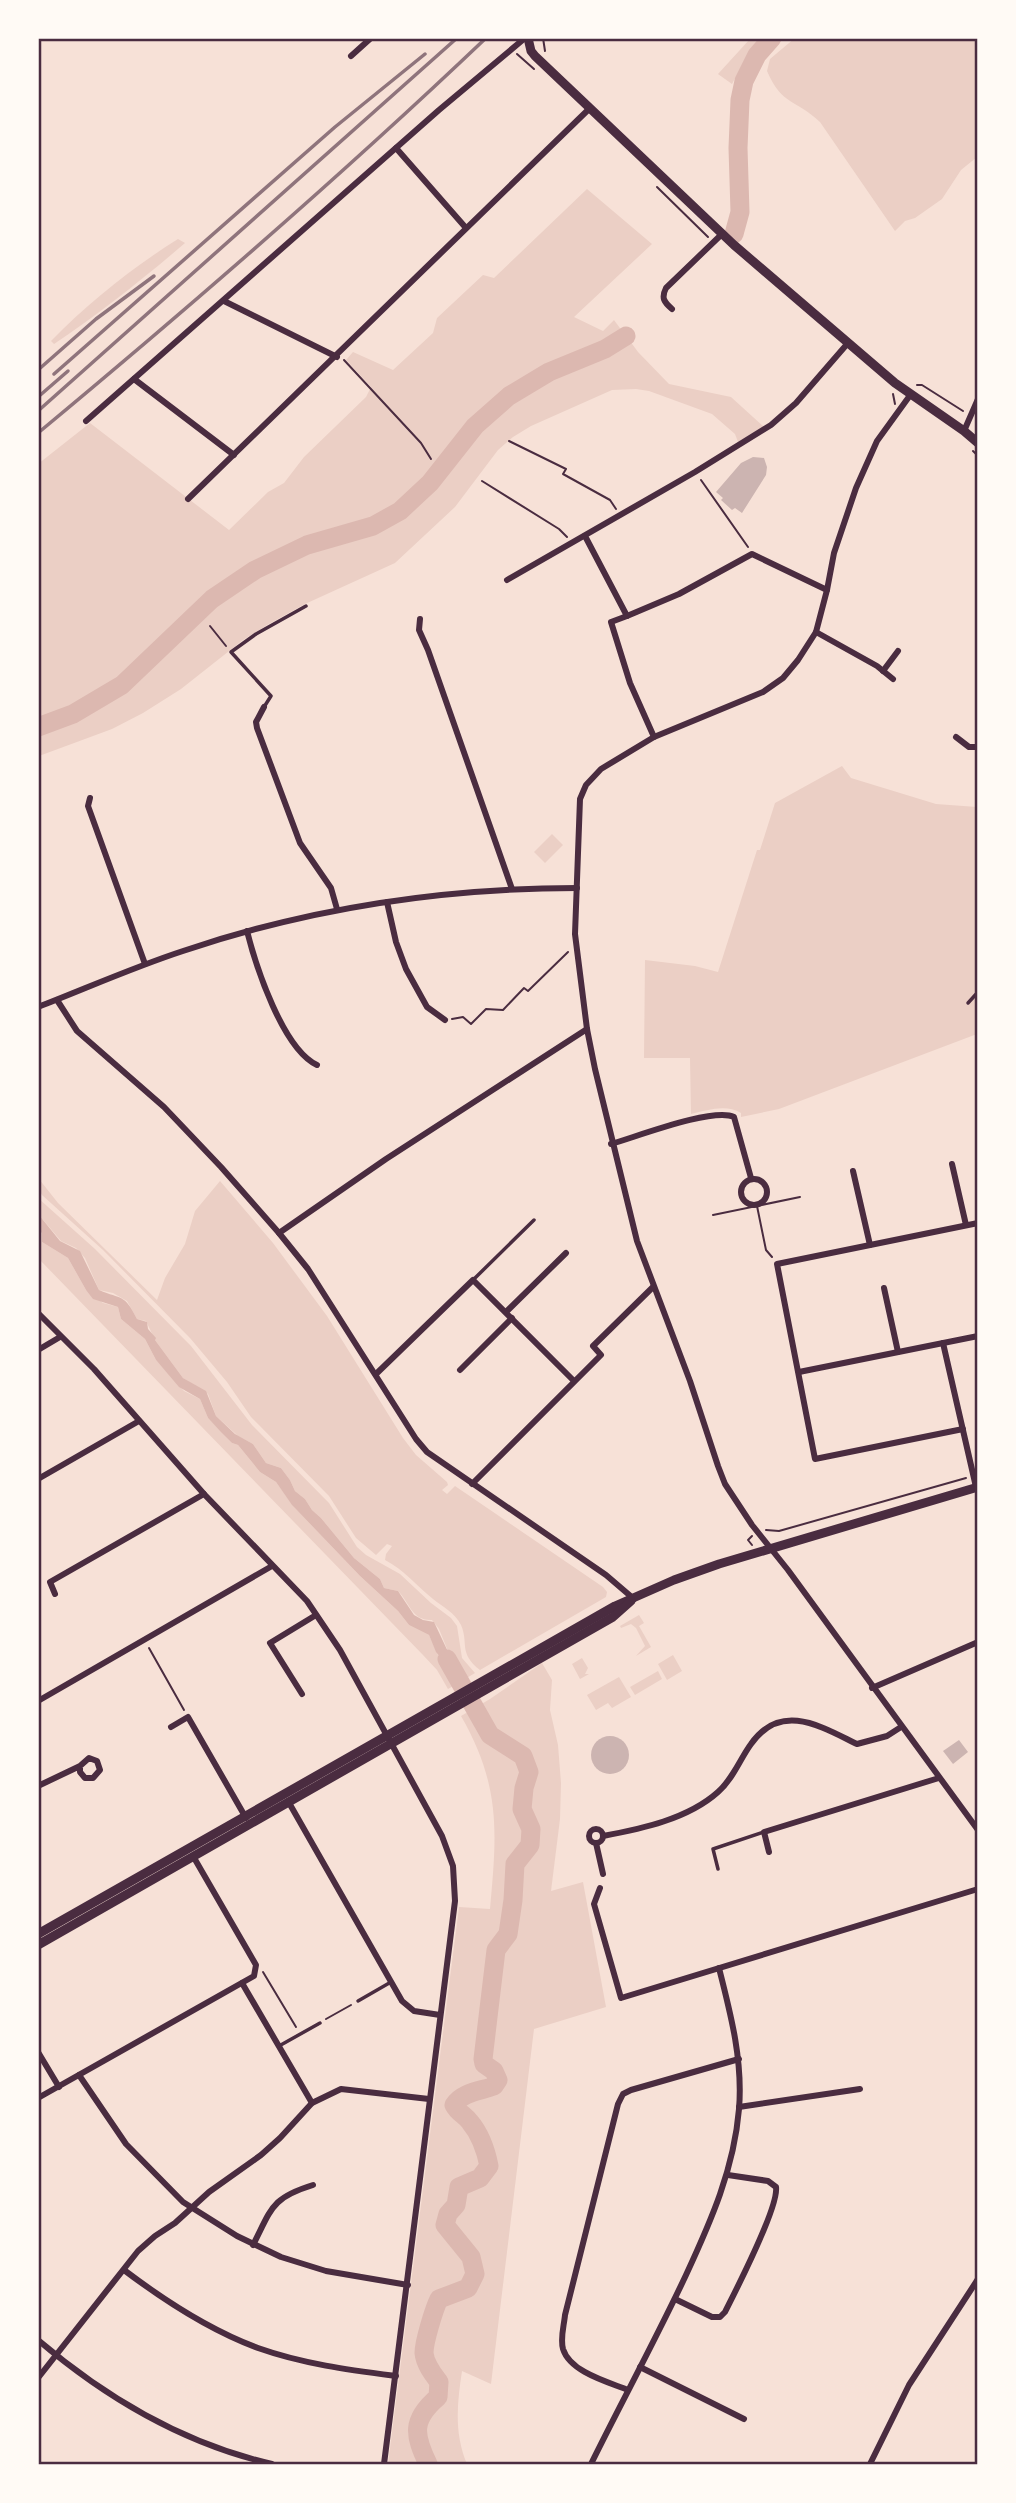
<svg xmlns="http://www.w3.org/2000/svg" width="1016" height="2503" font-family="'Roboto Condensed',sans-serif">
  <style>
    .green { fill: #ebcfc5 }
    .water { fill: #dcb8b0 }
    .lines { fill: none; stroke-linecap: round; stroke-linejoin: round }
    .river { stroke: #dcb8b0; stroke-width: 19 }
    .building { fill: #ccb4b1 }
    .path { stroke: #4a2c40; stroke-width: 2 }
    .service { stroke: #4a2c40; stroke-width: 3.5 }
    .minor { stroke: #4a2c40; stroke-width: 6 }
    .secondary { stroke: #4a2c40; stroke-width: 9 }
    .rail { stroke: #8f747c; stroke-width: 3.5 }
    .neatline { fill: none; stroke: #4a2c40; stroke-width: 2.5 }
  </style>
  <rect width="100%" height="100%" fill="#f7e1d7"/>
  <g class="green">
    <path d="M795,38L977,39V157L961,170L942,199L915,218L905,221L895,231L820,122C796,99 782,106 767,71L770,59Z"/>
    <path d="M750,39H763L746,57L732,84L718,74Z"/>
    <path d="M587,189L652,244L574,317L603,331L614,320L625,335C600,352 571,360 544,373C522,383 501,400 483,416C452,445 434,488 399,511C372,529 340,534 309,544C282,552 257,567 234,582C201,604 176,634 147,661C115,690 80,710 39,725L38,464L90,423L229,530L268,492L284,483L304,457L366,397L371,387L346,360L353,352L393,370L433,333L437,318L483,275L494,278Z"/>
    <path d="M178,239L185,243C143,279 100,313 54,344L51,341C89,302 132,268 178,239Z"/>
    <path d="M627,337L638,352L669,384L731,397L764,427L738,442L735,434L712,414L649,391L636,389L612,390L531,426L513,437L498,450L455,507L395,563L305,604L267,625L243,640L181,689L143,713L112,729L39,756V730C69,718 102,704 127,683C167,648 200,606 245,577C267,564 293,551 317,543C346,534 375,529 401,512C440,487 458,440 493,411C511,396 530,383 551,373C576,361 604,353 627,337Z"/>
    <path d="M842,766L851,778L936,804L977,807V1034L779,1109L741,1117V1113C726,1104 708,1110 691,1114L690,1058H644L645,960L695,966L718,972L757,850H760L775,803Z"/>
    <path d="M552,834L563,845L545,863L534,852Z"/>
    <path d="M39,1179L58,1203L157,1300L165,1278L185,1244L195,1211L220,1181L273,1243L327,1316L403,1438L416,1455L447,1482L448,1485L442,1490L447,1494L455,1486L603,1587L607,1592L606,1597L480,1670C458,1653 469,1643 461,1625C455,1613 443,1607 433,1599C416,1585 404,1570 385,1560L386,1554L392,1546L387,1544L376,1555L356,1538L329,1496L251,1417L227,1382L190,1338L103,1250L42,1195L39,1190Z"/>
    <path d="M38,1198L95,1249L191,1346L252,1425L329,1503L357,1547L366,1555L400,1574L431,1603L451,1618L457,1626L462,1658L475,1673L465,1679L450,1656L439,1629L432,1620C412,1621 410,1603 398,1591L384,1588L380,1579L354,1558L321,1518L312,1510L305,1499L295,1491L290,1480L281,1468L266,1463L253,1444L238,1436L216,1416L208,1394L183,1378L155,1340L146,1321L137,1319L127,1301L113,1293L99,1290L85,1258L76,1248L61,1241L39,1215Z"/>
    <path d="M39,1231L42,1233V1242L68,1258L86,1290L103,1303L118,1307L121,1319L145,1339L156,1360L184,1391L200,1399L208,1418L232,1443L238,1445L260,1472L276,1482L294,1507L360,1576L398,1611L409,1625L429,1635L438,1655L450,1670L457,1684L448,1689L437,1670L423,1655L39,1259Z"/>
    <path d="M639,1615L644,1623L639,1626L651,1647L636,1656L645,1646L636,1628L631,1624L621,1628L620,1626Z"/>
    <path d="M673,1655L682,1671L667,1680L658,1664Z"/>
    <path d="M582,1658L588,1668L585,1674H589L580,1679L572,1664Z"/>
    <path d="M542,1663L552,1680L550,1710L558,1745L561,1783L560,1819L551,1891L583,1882L606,2007L534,2029L491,2384L462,2371C457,2404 454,2433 467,2464H388L459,1907L490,1909C497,1832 501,1786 461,1716L490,1699Z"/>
    <path d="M658,1671L662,1679L635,1695L630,1687Z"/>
    <path d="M619,1677L631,1697L612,1708L608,1703L596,1710L587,1695Z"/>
  </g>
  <path class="water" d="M39,1215L60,1241L80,1251L99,1290C122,1300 124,1293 137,1319L147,1322L148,1329L156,1338L155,1340L183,1378L206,1391L216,1416L235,1434L253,1444L266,1463L281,1468L290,1480L295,1491L305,1499L312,1510L321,1518L354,1558L380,1579L384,1588L398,1591L414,1615L423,1620L434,1622L450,1656L465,1679L457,1684L450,1669L436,1652L429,1635L409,1625L398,1611L360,1576L292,1505L276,1482L260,1472L238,1445L232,1443L220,1431L208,1418L200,1399L179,1387L156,1360L145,1339L121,1319L118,1307L93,1299L86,1290L68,1258L42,1242V1233L39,1231Z"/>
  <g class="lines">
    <g class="river">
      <path d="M734,234L740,212L738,148L740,100L744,81L757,55L772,38"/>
      <path d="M38,727L73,714L122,685L212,599L255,570L307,545L373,526L400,511L430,483L475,426L509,396L549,372L605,349L626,336"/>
      <path d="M428,2464C414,2435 411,2420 438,2397L439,2382C433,2374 425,2364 424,2353C424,2342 434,2309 439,2299L468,2288L475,2274L471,2257L445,2225L448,2214L456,2205L459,2187L480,2178L489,2166C486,2151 481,2135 470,2122C465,2115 458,2113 454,2105C462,2092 481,2091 494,2086L498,2080L494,2071L484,2064L483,2059L496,1950L508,1934L513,1900L515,1864L530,1845L531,1829L522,1809L524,1788L529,1772L523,1756L490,1735L447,1659"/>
    </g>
  </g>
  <g class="building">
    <path d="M753,457L764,458L767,467L766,475L742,513L735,508L732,510L721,500L723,498L716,492L741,463Z"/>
    <circle cx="610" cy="1755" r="19"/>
    <path d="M959,1740L968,1752L953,1764L943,1751Z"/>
  </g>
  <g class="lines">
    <g class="path">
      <path d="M543,38L545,51"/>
      <path d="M517,54L534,69"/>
      <path d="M657,187L708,237"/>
      <path d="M344,360L421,443L431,459"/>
      <path d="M917,385H922L963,411"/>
      <path d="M893,394L895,404"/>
      <path d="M509,441L566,469L563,474L610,500L616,509"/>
      <path d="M973,451L978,456"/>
      <path d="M701,480L748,547"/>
      <path d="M482,481L559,529L567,537"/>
      <path d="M210,626L226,646"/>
      <path d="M452,1019L463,1017L471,1024L486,1009L503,1010L524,988L528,991L568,952"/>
      <path d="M757,1206L766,1250L772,1257"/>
      <path d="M713,1215L800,1197"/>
      <path d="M766,1530L779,1531L966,1478"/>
      <path d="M752,1536L748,1540L752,1545"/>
      <path d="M149,1648L184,1710"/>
      <path d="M263,1972L296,2027"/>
      <path d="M326,2019L351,2005"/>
    </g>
    <g class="service">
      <path d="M264,707L271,696L231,652L256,634L306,606"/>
      <path d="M968,1003L978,992"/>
      <path d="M473,1280L534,1220"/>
      <path d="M718,1869L713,1849L764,1832"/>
      <path d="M358,2001L391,1982"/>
      <path d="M279,2046L320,2023"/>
    </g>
    <g class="minor">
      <path d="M351,56L371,38"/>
      <path d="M396,148L466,228"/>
      <path d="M224,301L337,357"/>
      <path d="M672,309C664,302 661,298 666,288L722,234"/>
      <path d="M134,379L234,455"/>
      <path d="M911,394L877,441L856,488L834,553L827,590L816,632L798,660L783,678L763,692L654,737L601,769L586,785L580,799L575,934L587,1029L595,1069L637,1241L690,1381L718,1466L725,1484L752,1525L788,1570L978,1830"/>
      <path d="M86,421L439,110L525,38"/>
      <path d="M964,431L978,399"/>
      <path d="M188,499L589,109"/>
      <path d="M585,536L627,616L611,622L630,683L654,737"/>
      <path d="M507,580L695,472L771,425L796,403L848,343"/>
      <path d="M627,616L679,594L752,554L827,590"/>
      <path d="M420,619L419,630L428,650L512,889"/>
      <path d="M816,632L877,666L893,679"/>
      <path d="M883,671L898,651"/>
      <path d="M264,707L256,722L257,728L300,843L331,888L337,909"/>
      <path d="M956,737L969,747H978"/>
      <path d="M90,798L88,806L145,964"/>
      <path d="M387,902L396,942L406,969L427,1007L445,1020"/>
      <path d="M247,931C256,967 283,1049 317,1065"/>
      <path d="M57,1000L77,1031L164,1107L221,1167L279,1233L308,1269L416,1439L427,1452L606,1575L634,1599"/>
      <path d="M38,1007C87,988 134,967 183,951C310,908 443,888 577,888"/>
      <path d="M611,1144C636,1137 713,1107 734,1117L751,1178"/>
      <path d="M952,1164L966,1225"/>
      <path d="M853,1171L870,1245"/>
      <circle cx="754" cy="1192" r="13"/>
      <path d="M279,1233L386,1159L587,1029"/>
      <path d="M884,1288L898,1352"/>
      <path d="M506,1312L566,1253"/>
      <path d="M38,1313L94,1369L204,1494L307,1601L340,1650L442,1836L453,1866L455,1901L384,2464"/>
      <path d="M943,1343L976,1487"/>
      <path d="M38,1350L60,1337"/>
      <path d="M460,1370L512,1318"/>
      <path d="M799,1372L978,1336"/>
      <path d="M376,1374L473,1280L574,1381"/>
      <path d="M963,1429L815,1459L777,1264L978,1223"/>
      <path d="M38,1479L139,1421"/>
      <path d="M472,1484L601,1355L593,1346L653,1287"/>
      <path d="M55,1594L50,1582L204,1494"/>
      <path d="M872,1688L978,1642"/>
      <path d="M302,1694L270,1643L316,1615"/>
      <path d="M38,1701L272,1566"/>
      <path d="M171,1727L188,1717L246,1818"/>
      <path d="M38,1786L80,1766L89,1758L97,1761L100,1770L93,1778H85L80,1772V1766"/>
      <path d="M288,1801L402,2001L414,2011L440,2015"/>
      <circle cx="596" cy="1836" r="7"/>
      <path d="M603,1836C641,1829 688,1819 718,1792C733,1779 740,1759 751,1744C781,1701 822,1727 857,1744L887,1736L901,1727"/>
      <path d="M596,1843L603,1874"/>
      <path d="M769,1852L764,1832L939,1778"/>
      <path d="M600,1888L594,1904L621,1998L978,1889"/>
      <path d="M242,1983L312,2103"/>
      <path d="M38,2052L59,2087"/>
      <path d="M79,2075L126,2144L183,2202L237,2236L281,2257L326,2271L408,2285"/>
      <path d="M38,2098L254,1976L256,1965L193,1856"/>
      <path d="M739,2107L860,2089"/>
      <path d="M253,2245C272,2208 271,2198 313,2185"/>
      <path d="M124,2270C165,2301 209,2330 258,2348C303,2364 350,2370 396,2376"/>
      <path d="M675,2299L712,2317H720L725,2312C736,2290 779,2207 776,2187L768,2181L728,2175"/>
      <path d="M38,2340C106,2398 185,2444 272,2464"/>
      <path d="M640,2367L744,2419"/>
      <path d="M38,2378L138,2251L155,2236L175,2223L209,2192L261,2155L280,2138L312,2103L341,2089L429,2099"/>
      <path d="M628,2390C608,2382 570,2372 563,2349C560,2338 564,2326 565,2315L618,2104L623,2094L631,2090L739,2059"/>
      <path d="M591,2464C622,2401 656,2339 686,2275C711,2221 734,2169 739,2109C743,2061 731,2015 719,1968"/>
      <path d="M870,2464L909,2385L978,2279"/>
    </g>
    <g class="secondary">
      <path d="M528,38L531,51L535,56L734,245L895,383L964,431L978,443"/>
      <path d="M38,1934L615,1606L674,1580L719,1564L978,1487"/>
      <path d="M38,1945L613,1617L631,1601"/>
    </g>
    <g class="rail">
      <path d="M38,370L96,319L154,276"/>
      <path d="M54,374L335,127L425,54"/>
      <path d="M38,397L68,371"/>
      <path d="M38,411L457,38"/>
      <path d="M38,433C191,306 342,175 486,38"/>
    </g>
  </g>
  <rect width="1016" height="2503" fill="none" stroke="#fffaf5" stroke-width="80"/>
  <rect x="40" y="40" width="936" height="2423" class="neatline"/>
</svg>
